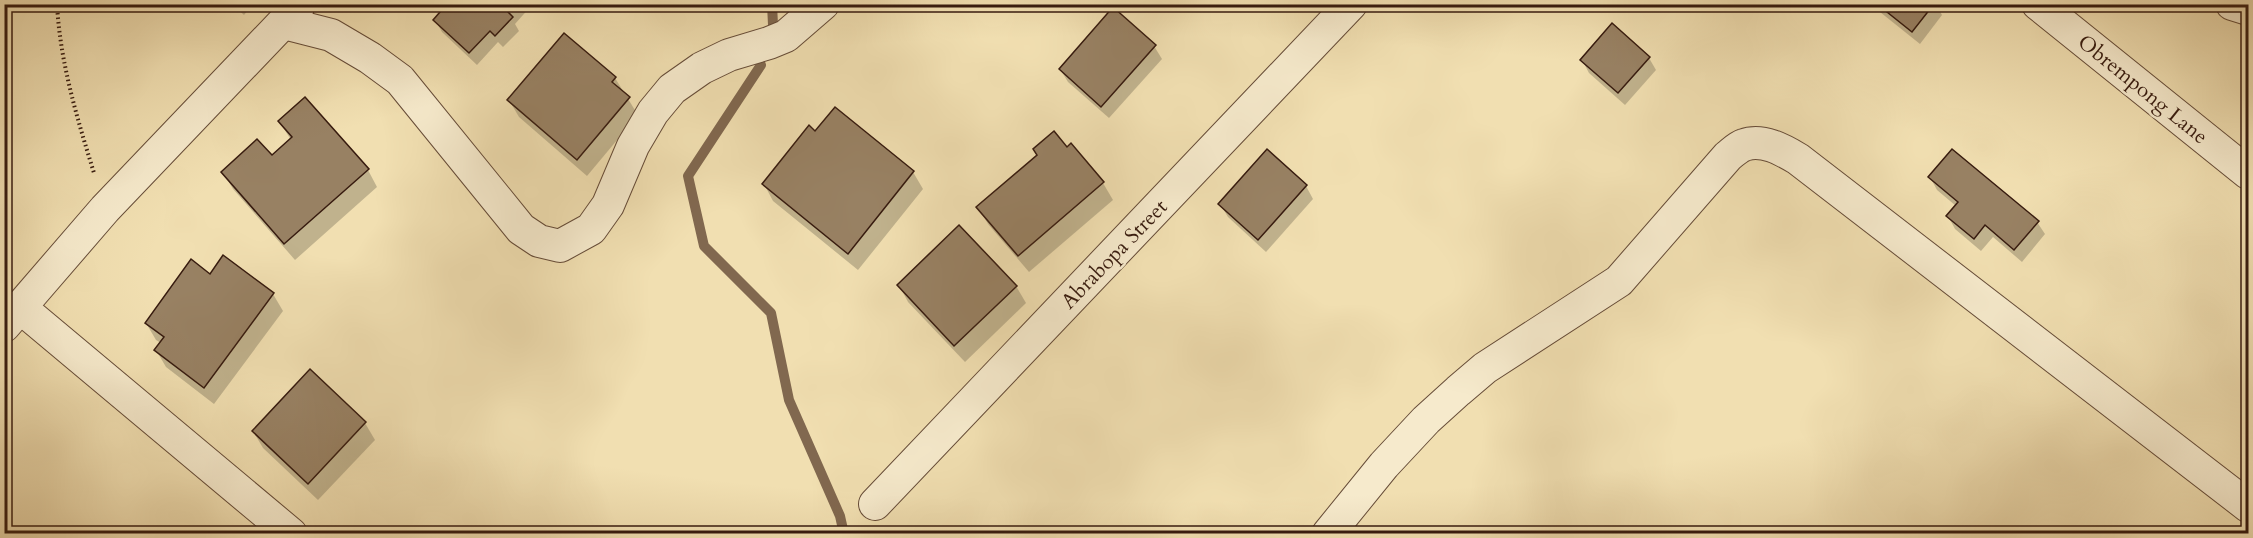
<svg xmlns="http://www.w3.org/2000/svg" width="2253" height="538" font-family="Cardo,serif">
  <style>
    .shadow { fill: #0003 }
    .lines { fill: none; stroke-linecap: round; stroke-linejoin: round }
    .stream { stroke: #81684f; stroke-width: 10 }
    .building { fill: #988163; stroke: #371b0f; stroke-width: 1.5 }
    .street-casing { stroke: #664c38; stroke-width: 34 }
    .path { stroke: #371b0f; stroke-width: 4; stroke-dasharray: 1.5 3; stroke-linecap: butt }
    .street { stroke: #f6eacc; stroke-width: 32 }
    .labels { text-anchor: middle; stroke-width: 5; stroke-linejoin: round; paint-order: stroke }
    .street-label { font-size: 21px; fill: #371b0f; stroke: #f6eacc }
  </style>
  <rect width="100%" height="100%" fill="#f1dfb1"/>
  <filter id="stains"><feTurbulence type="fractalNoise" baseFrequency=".00333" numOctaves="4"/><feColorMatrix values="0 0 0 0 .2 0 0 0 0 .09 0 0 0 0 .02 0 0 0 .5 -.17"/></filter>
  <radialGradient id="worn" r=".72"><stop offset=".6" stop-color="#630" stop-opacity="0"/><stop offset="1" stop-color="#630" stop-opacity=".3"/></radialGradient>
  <g class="shadow">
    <path d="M232,4H253L244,15Z"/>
    <path d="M449,4H530L531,6L515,24L519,31L503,47L498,42L477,65L442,32L435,20Z"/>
    <path d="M564,4H575L571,10Z"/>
    <path d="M1870,4H1936L1942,15L1920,44Z"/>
    <path d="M1154,46L1162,59L1109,118L1068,82L1060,69Z"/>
    <path d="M1649,58L1656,70L1625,105L1589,73L1582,60Z"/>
    <path d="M615,78L638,115L587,176L519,117L509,100Z"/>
    <path d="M835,109L913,172L923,189L858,270L773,201L764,184L816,133Z"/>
    <path d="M279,121L368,170L377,187L295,260L233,189L223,172L272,157L291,140Z"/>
    <path d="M1071,146L1103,183L1113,200L1029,272L988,224L978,207Z"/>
    <path d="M1268,151L1306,186L1313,199L1266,252L1228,217L1220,204Z"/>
    <path d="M1930,177L2037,222L2045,234L2022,262L1993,237L1981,251L1955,229L1948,216L1956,206L1937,190Z"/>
    <path d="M210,276L273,294L283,311L214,404L166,367L156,350L161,343L156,340L146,323Z"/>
    <path d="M899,285L1016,286L1026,303L965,362L908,302Z"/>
    <path d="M310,371L365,423L375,440L318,500L263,448L253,431Z"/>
  </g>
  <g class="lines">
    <g class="stream">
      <path d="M772,4L773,25"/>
      <path d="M761,65L688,176L704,246L771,313L789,400L840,516L844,534"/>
    </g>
  </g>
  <g class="building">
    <path d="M447,4H515L508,12L513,17L495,36L490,31L469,53L433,20Z"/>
    <path d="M1877,4H1934L1912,32Z"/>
    <path d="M1113,7L1156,45L1101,107L1059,69Z"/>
    <path d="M1612,23L1650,57L1618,93L1580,60Z"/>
    <path d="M564,33L616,77L612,82L630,97L577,160L507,100Z"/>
    <path d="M305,97L369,169L284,244L221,172L257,139L272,155L292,137L278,121Z"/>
    <path d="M835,107L914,171L848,254L762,184L809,125L815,131Z"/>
    <path d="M1054,131L1067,147L1071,143L1104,182L1018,256L976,207L1037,155L1033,149Z"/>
    <path d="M1267,149L1307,185L1258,240L1218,204Z"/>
    <path d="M1952,149L2039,221L2014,250L1985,225L1974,239L1946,216L1958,202L1928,177Z"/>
    <path d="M959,225L1017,286L954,346L897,285Z"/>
    <path d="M223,255L274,293L204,388L154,350L164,337L145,323L191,259L210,274Z"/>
    <path d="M310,369L366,422L308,484L252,431Z"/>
  </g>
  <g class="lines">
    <g class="street-casing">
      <g id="street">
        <path d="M2038,4L2248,173"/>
        <path d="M2232,4L2248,9"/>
        <path d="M284,23L331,35L370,58L400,80L521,229L539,241L560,246L591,229L608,205L633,146L653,112L672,89L702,68L729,55L769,43L786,36L823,4"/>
        <path d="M21,308L291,534"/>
        <path d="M4,326L105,209L298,7"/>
        <path d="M875,504L1351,4"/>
        <path d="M1328,534L1384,465L1426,420L1458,391L1485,368L1619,281L1728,156C1732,153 1738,147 1744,145C1762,138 1783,150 1798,159L2248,506"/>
      </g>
    </g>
    <path class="path" d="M57,4C60,62 77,118 94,173"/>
    <use href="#street" class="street"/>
  </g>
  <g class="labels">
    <g class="street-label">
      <text transform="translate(2143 89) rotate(39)" y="7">Obrempong Lane</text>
      <text transform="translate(1114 254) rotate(-46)" y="7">Abrabopa Street</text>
    </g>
  </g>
  <rect width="2253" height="538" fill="none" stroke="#f1dfb1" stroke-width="24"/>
  <rect x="6" y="6" width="2241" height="526" fill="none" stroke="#371b0f" stroke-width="3"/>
  <rect x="12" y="12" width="2229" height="514" fill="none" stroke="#371b0f" stroke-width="1.5"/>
  <rect width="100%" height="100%" filter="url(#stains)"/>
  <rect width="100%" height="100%" fill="url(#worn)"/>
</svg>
